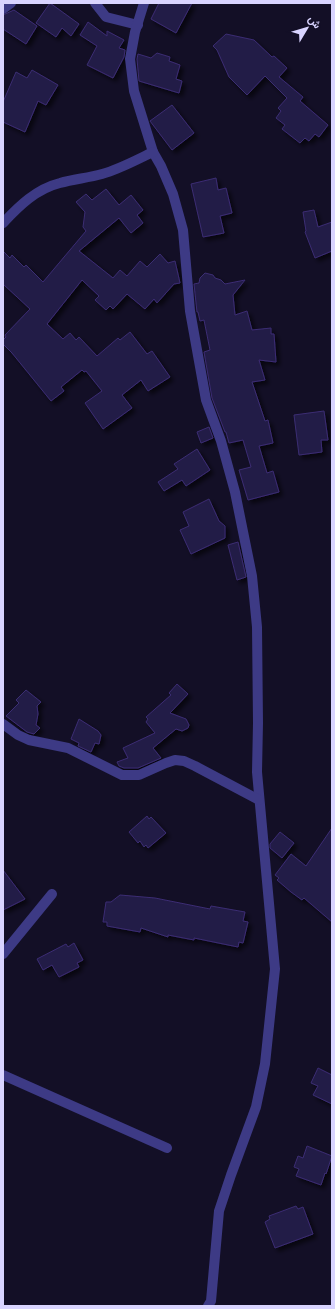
<svg xmlns="http://www.w3.org/2000/svg" width="335" height="1309" font-family="'Roboto Condensed',Vazirmatn,sans-serif">
  <style>
    .building { fill: #241b47; stroke: #3b2d73; filter: url(#shadow) }
    .lines { fill: none; stroke-linecap: round; stroke-linejoin: round }
    .street { stroke: #3d3a85; stroke-width: 10 }
  </style>
  <defs>
    <filter id="shadow"><feDropShadow dx="3.5" dy="3.5" stdDeviation="2" flood-color="#0009"/></filter>
  </defs>
  <rect width="100%" height="100%" fill="#130f26"/>
  <g class="building">
    <path d="M50,3L79,24L71,36L62,28L56,37L36,23Z"/>
    <path d="M159,3H192L176,33L151,19Z"/>
    <path d="M14,10L37,26L26,44L3,29V15Z"/>
    <path d="M88,22L107,36V31L124,40L119,48L125,50L124,57L113,78L87,65L97,46L80,35Z"/>
    <path d="M226,34L254,40L272,57L274,56L287,68L279,77L303,97L300,101L328,125L319,137L315,134L309,141L305,138L300,143L282,129L285,125L276,118L281,111L278,108L287,98L265,76L247,95L229,77L217,50L213,46Z"/>
    <path d="M157,53L170,57L169,61L180,65L176,79L182,81L179,93L139,81L137,59L138,54L151,58Z"/>
    <path d="M32,70L58,85L46,105L38,101L25,132L3,122V102L16,72L27,78Z"/>
    <path d="M172,105L194,133L172,150L150,121Z"/>
    <path d="M216,178L218,190L226,188L232,213L220,216L224,233L203,237L191,184Z"/>
    <path d="M106,189L119,205L131,195L143,210L137,215L143,223L131,233L119,218L79,251L113,278L120,270L127,276L140,261L147,267L160,254L168,263L175,261L180,283L174,284L157,303L154,299L145,309L127,294L113,309L110,306L106,310L95,300L99,296L82,280L47,324L63,339L70,333L76,340L79,337L97,356L118,338L120,340L130,332L147,354L152,351L170,377L148,391L141,380L122,395L132,408L103,429L85,403L102,391L86,371L84,372L82,370L61,387L64,391L51,401L12,353L3,344V340L6,337L5,335L30,309L3,284V251L10,258L12,255L24,267L26,265L43,282L86,231L83,227L85,212L76,202L86,194L92,200Z"/>
    <path d="M314,210L318,227L332,222V251L315,258L305,232L306,231L303,212Z"/>
    <path d="M205,273L213,275L215,278L221,280L225,284L245,280L233,295L235,315L247,311L252,330L271,328V334H274L276,362L259,360L265,380L252,382L265,421L268,420L273,443L259,446L267,473L273,471L279,492L248,500L239,470L251,467L243,440L229,443L226,432H225L212,398L204,352L210,350L204,320L200,321L198,312H197L194,284L199,283L200,278Z"/>
    <path d="M324,411L328,440H321L322,452L299,455L294,415Z"/>
    <path d="M209,427L213,438L201,443L197,432Z"/>
    <path d="M197,449L210,470L186,486L182,480L164,491L158,482L178,469L174,464Z"/>
    <path d="M209,499L219,521L225,526V538L191,554L180,530L189,526L183,512Z"/>
    <path d="M238,542L246,577L237,580L228,545Z"/>
    <path d="M177,684L188,694L170,713L186,719L189,725L188,728L182,731L176,729L153,748L161,758L138,768H124L119,766L117,762L128,758L123,748L155,733L146,722L148,719L146,717L171,695L169,693Z"/>
    <path d="M26,690L41,702L37,706L38,714L36,725L40,728L34,734L27,732L6,716L19,703L16,700Z"/>
    <path d="M79,719L98,731L101,735L99,744L95,743L91,752L78,746L79,743L71,739Z"/>
    <path d="M147,816L149,819L151,817L166,833L148,848L146,845L144,847L140,841L138,843L129,832Z"/>
    <path d="M332,828V922L304,898L302,900L291,892L277,880L279,878L275,875L291,854L306,866Z"/>
    <path d="M280,832L294,843L282,858L270,848V844Z"/>
    <path d="M3,870L25,899L3,910Z"/>
    <path d="M120,895L155,898L210,909L211,906L245,912L243,921L248,922L243,943L239,942L238,947L194,938V940L168,935V937L141,928L140,932L107,926V922H103L106,902H111Z"/>
    <path d="M74,943L83,960L77,963L79,967L59,977L52,965L43,970L37,959L66,944L68,947Z"/>
    <path d="M318,1068L332,1075V1104L313,1095L318,1086L311,1083Z"/>
    <path d="M307,1146L332,1156L326,1174L325,1173L321,1185L296,1176L299,1169L294,1167L298,1156L303,1158Z"/>
    <path d="M296,1206L298,1209L303,1207L313,1234L275,1248L265,1222L270,1219L269,1216Z"/>
  </g>
  <g class="lines">
    <g class="street">
      <path d="M95,3L106,17L138,25"/>
      <path d="M144,3L135,32L130,59L134,91L153,152L161,166L173,194L183,230L190,311L206,400L221,441L235,492L252,576L257,627L258,723L257,772L275,969L265,1064L256,1107L231,1175L219,1211L211,1301L208,1306"/>
      <path d="M3,9L11,3"/>
      <path d="M3,223C19,206 36,189 60,183C74,179 88,178 102,174C120,169 136,160 153,152"/>
      <path d="M3,724L18,735L29,740L68,748L122,775H139L166,763L175,760L184,761L195,766L259,800"/>
      <path d="M3,954L52,894"/>
      <path d="M3,1075L167,1148"/>
    </g>
  </g>
  <rect width="335" height="1309" fill="none" stroke="#d9d4ff" stroke-width="8"/>
  <g transform="translate(307 28) rotate(52)" stroke="#130f26" stroke-width="3" paint-order="stroke">
  <path d="M0-3L7 15L0 10L-7 15Z" fill="#d9d4ff"/>
  <text y="-6" font-size="11" font-weight="bold" text-anchor="middle" fill="#d9d4ff">ش</text>
  </g>
</svg>
